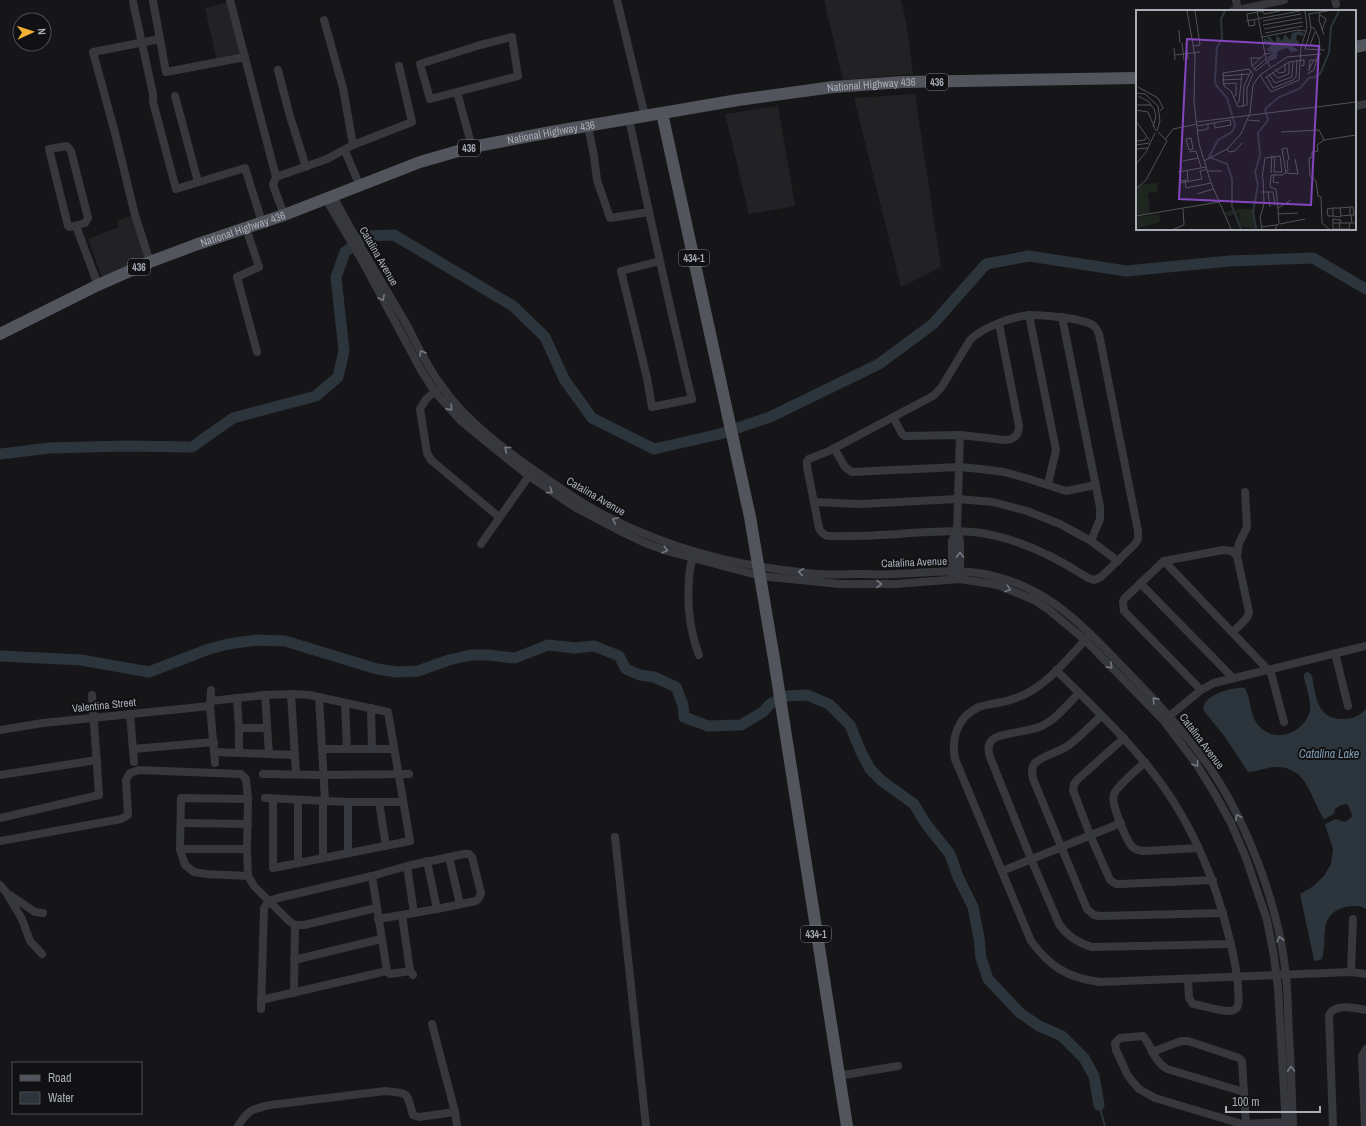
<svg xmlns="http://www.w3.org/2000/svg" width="1366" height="1126" font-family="'Archivo Narrow',sans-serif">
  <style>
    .built { fill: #222225 }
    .water { fill: #2c353c }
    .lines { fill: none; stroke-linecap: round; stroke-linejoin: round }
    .stream { stroke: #2c353c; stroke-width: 2 }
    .river { stroke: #2c353c; stroke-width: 11 }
    .street { stroke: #37383d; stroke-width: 8 }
    .primary { stroke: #53555c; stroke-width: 12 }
    .oneway { stroke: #757881 }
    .labels { text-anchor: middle; stroke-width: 4; stroke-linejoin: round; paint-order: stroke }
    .shield { fill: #111113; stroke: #7b7e86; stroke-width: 1 }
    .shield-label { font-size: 10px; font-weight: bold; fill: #a8adb8 }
    .street-label { font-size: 11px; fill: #a8adb8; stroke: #111113 }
    .water-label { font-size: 12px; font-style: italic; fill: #7f9bb3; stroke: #111113 }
    .inset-river { fill: none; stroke: #2c353c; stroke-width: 2 }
    .inset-road { fill: none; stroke: #505258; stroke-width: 1 }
    .view { fill: #8446be; fill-opacity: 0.15; stroke: #8446be; stroke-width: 2 }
    .inset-edge { fill: none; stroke: #a8adb8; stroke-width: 2 }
  </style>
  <rect width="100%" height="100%" fill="#161618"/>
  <g class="built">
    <path d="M824,0H901L907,27L913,74L843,80Z"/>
    <path d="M229,2L241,56L217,61L205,8Z"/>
    <path d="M915,94L941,267L901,287L854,98Z"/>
    <path d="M778,106L795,206L749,214L725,114Z"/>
    <path d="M133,215L147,258L102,278L88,239L119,227L117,221Z"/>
  </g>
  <path class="water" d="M1307,672L1310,673L1312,676C1316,697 1317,720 1344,719C1353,719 1359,716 1366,709V909C1359,905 1352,906 1345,907C1317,914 1328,939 1322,959L1317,961L1314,960L1313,955L1300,894L1312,887L1324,876L1331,864L1333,849L1325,824L1336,819L1345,822L1351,818L1352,815L1348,805C1343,803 1339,806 1335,809L1334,814L1324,819C1310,798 1308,767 1276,767C1266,767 1257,772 1248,772L1225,737L1204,711C1199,696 1234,686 1245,688C1252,701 1249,716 1260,727C1276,744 1306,732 1310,710C1311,699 1306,687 1304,677V674Z"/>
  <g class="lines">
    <path class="stream" d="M1099,1105L1105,1126"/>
    <g class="river">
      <path d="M0,454L50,448L125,446L192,447L233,418L316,396L338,377L344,351L336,277L345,252L366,236L394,235L513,306L545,337L564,379L592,418L654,449L720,434L770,417L879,364L933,324L986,264L1029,256L1126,271L1230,261L1313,258L1366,289"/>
      <path d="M0,656L81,660L149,672L209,649L228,644L257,640L285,641L377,669L397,672L418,671L449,660L471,655H488L515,658L548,645L575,648L594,646L619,656L626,669L640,675L654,677L676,687L683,705L684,717L708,726L741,725L763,712L770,704L787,696L807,695L829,704L850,725L861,752L870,769L882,781L914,804L926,824L950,854L958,877L973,907L979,938L981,958L988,979L1020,1013L1039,1026L1062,1036L1084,1058L1094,1076L1099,1105"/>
    </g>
    <g class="street">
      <path d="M230,0L276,177L273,185L284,215"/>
      <path d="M617,0L645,116"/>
      <path d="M1236,0L1238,11"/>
      <path d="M1335,0L1336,4"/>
      <path d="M153,1L166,72L245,57"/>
      <path d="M133,2L153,94V102L176,189L245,168L262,222"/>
      <path d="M1233,11L1284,0"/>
      <path d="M324,20L343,88L353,145"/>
      <path d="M512,37L518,76L430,99L420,64L480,45Z"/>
      <path d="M278,70L289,113L306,167"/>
      <path d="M457,92L472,147"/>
      <path d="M175,96L198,182"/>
      <path d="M1355,106L1366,104"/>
      <path d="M629,119C649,212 669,306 692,399L652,407L647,378L621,271L660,261"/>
      <path d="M588,126L594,156L597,180L610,218L649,212"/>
      <path d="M67,146L71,151L88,218L85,223L70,227L68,226L49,149Z"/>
      <path d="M345,151L360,186"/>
      <path d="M276,177L327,159L353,145L412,122L399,66"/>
      <path d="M333,196C355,238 380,279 404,320C416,342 426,365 441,385C468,424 509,453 547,479C566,492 584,505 604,515C660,544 721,562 783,570C795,571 808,574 820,574C833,575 845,574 858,574C870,574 883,575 896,574C923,573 951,569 978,573C1043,583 1077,620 1120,664C1148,693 1176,722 1200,754C1244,812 1279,904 1286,976C1288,996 1288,1016 1289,1036C1291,1066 1292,1096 1293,1126"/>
      <path d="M326,199L364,264L421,370L435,392L462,422L500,453L529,476L576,508L624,533L645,543L667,551L760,576L840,584H895L960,579L998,585L1034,600L1049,610L1085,640L1164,721L1195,762L1215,794L1231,823L1246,858L1267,920L1274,956L1278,988L1286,1126"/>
      <path d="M76,226L98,285"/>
      <path d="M246,228L259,267L237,277L257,352"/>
      <path d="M150,262L135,215L115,133L93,52L160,39"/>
      <path d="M1029,315C1042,315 1085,318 1094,326C1097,328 1097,331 1099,334L1138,531V539L1135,544L1101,577L1094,580L1088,578C1053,555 1016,537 974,532C948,530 923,532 898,534C879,535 861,536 843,536C837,536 830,537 825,535C822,533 820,531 819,528L807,467V461L809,459L829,451L933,396L941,388L970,340C983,327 1012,317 1029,315Z"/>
      <path d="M1029,315L1056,450L1048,484"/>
      <path d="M1062,317L1100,507V519L1091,541"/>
      <path d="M438,389L426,399L420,409L427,453L431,460L499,517"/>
      <path d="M893,417L902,434L905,436L960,435L1004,440C1013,440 1019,436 1019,426L999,324"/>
      <path d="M960,435L957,531L960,541V576"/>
      <path d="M834,448L845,467L852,472L959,467L981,469L1004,472L1026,478L1066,491L1096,485"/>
      <path d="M814,502L860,504L958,499L993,502L1027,511L1060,524L1091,541L1118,561"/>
      <path d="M481,544L531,473"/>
      <path d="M696,555C690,560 690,570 689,578C687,605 689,629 699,655"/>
      <path d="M1237,556L1239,543L1247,527L1245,492"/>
      <path d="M1164,561L1271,673L1284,722"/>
      <path d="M952,575V541L957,531"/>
      <path d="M1140,583L1233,678"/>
      <path d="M1087,638C1071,655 1052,679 1031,691C1021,697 1009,701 997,703C991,704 984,705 979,707C958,716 951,738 955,759L1031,941C1050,967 1068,978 1100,982L1351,972L1366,974"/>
      <path d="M1335,653L1348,706"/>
      <path d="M1056,670C1093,707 1132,743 1163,786C1195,831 1216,883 1229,937C1233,953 1237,970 1238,987C1238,993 1241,1007 1234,1010C1227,1014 1201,1005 1193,1004L1189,998L1188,979"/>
      <path d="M211,690L210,706L215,763"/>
      <path d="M1201,690L1124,611L1123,602L1124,599L1164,561L1223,550L1232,551L1237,556L1249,612L1247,618L1233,632"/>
      <path d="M1079,693C1067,705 1055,721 1039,727C1028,732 999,733 992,740C987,745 988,751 990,757L1031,859L1059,924C1067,936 1078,943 1092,947L1231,944"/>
      <path d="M291,694L296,774"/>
      <path d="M265,695L269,754"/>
      <path d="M319,697L325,801"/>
      <path d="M237,698L239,728V752"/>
      <path d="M211,701L265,695L291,694L309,695L388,712L410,841L273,868V799"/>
      <path d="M345,703L347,749"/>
      <path d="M371,708L372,749"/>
      <path d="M130,714L134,762"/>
      <path d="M1101,716C1091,725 1081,736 1069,745C1060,752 1041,756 1034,764C1031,769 1032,774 1033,779L1087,909L1094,915L1099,916L1223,913"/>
      <path d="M1166,719L1201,690L1214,683L1366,646"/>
      <path d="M239,728H267"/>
      <path d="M0,730L43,723L210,706"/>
      <path d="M1124,738L1078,779L1074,784L1073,790L1090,835L1110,880L1116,884H1121L1213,880"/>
      <path d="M133,749L214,742"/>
      <path d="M323,749H394"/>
      <path d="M215,752L295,755"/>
      <path d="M1145,762C1137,770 1118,785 1114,794C1110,802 1125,836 1130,844C1133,849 1138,850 1143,851L1199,848"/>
      <path d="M263,774L324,775L409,774"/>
      <path d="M0,775L97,760"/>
      <path d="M265,798L348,802H403"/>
      <path d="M298,800V863"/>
      <path d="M323,801V858"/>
      <path d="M348,802V853"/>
      <path d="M379,802L386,846"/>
      <path d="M0,818L99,795L92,695"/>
      <path d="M181,823L248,824"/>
      <path d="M615,837L646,1126"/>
      <path d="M0,841L121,819L128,815L126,780L130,773L139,770L241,774L246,779L248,799L247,849L248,876L254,886L289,921L295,925H304L376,908"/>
      <path d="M180,849H247"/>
      <path d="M449,857L460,904"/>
      <path d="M427,861L437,909"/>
      <path d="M407,866L414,913"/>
      <path d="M1002,871L1121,823"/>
      <path d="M248,876L206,874L194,872L185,865L180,849L181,798L248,799"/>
      <path d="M372,876L387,971L390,974L410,971"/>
      <path d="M0,885L6,892L22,919L30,941L42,954"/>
      <path d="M10,895L35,912L43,913"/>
      <path d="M402,915L410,971L413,975"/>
      <path d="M294,960L381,939"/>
      <path d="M1351,972L1353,919"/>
      <path d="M294,993L295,925"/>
      <path d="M261,1000L387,971"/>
      <path d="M261,1009L264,908L269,901L278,898L372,876L407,866L464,854H469L472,857L481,893L479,898L476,901L437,909L378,919"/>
      <path d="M432,1024L455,1112"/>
      <path d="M1152,1052L1181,1041H1188L1239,1058L1242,1061L1246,1124"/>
      <path d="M838,1076L898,1066"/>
      <path d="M1244,1092L1167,1069C1152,1059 1153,1048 1143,1036L1120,1038L1115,1043L1116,1050L1127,1074L1132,1081L1139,1089L1155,1098L1242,1124L1290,1122"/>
      <path d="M238,1126C248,1110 252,1109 270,1105L385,1091C410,1093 406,1092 413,1115L419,1117L455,1112L457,1126"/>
      <path d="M1333,1126L1329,1015C1335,1003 1355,1008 1366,1010"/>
      <path d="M1365,1126L1362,1056L1366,1049"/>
    </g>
    <g class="primary">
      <path d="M1355,47L1366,45"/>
      <path d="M662,113L750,517L774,659L847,1126"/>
      <path id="s1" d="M0,334L98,285L150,262L195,245L284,215L420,162L472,147L551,132L738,100L833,87L903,82L1137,78"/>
    </g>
  </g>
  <defs><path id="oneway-chevron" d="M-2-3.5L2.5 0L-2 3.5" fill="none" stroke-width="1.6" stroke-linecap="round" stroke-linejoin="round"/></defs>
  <g class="oneway">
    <use href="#oneway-chevron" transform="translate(382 298) rotate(62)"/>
    <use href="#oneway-chevron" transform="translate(422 353) rotate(-119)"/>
    <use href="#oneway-chevron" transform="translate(450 408) rotate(48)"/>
    <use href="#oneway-chevron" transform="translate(507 449) rotate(-142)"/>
    <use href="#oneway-chevron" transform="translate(550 491) rotate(34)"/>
    <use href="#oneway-chevron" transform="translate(615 520) rotate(-155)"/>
    <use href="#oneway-chevron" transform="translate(665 550) rotate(18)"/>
    <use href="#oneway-chevron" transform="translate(960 555) rotate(-90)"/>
    <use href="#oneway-chevron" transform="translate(801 572) rotate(-173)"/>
    <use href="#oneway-chevron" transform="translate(879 584)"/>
    <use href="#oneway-chevron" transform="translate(1008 589) rotate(20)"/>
    <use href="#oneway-chevron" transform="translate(1110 666) rotate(45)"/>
    <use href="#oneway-chevron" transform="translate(1155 700) rotate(-132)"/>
    <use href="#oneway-chevron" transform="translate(1196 764) rotate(56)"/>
    <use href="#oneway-chevron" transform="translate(1238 817) rotate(-117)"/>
    <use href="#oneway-chevron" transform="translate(1280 939) rotate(-102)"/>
    <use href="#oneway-chevron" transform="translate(1291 1069) rotate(-93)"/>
  </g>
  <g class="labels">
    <g class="shield">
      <rect x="926" y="74" width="22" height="16" rx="3"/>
      <rect x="458" y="140" width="22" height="16" rx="3"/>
      <rect x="679" y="250" width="30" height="16" rx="3"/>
      <rect x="128" y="259" width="22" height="16" rx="3"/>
      <rect x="801" y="926" width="30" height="16" rx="3"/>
    </g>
    <g class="shield-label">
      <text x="937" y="86">436</text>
      <text x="469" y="152">436</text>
      <text x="694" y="262">434-1</text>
      <text x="139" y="271">436</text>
      <text x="816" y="938">434-1</text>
    </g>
    <g class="street-label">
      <text dy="4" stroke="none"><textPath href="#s1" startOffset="913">National Highway 436</textPath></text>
      <text dy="4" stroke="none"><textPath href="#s1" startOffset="589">National Highway 436</textPath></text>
      <text dy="4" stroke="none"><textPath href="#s1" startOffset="265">National Highway 436</textPath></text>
      <text transform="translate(379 256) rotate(60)" y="4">Catalina Avenue</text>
      <text transform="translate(596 496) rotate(30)" y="4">Catalina Avenue</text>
      <text transform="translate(914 562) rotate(-2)" y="4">Catalina Avenue</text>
      <text transform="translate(104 705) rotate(-6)" y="4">Valentina Street</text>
      <text transform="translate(1202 741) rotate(53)" y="4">Catalina Avenue</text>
    </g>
    <g class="water-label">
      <text x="1329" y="758">Catalina Lake</text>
    </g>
  </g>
  <g transform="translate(1136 10)">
    <rect width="220" height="220" fill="#161618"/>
    <path d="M21,173L22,182L12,183L14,204L0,205V175ZM102,199H117L118,219L105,216L102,203L91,207L88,202L97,200L98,202ZM23,204L24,212L0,219L2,207Z" fill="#1e261f"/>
    <path d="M163,21L168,23L167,26L161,25L160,29L164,33L157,36L163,41L155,42L152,38L147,39L141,42V48L132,52L131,47L137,43L130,40L135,35L128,33V28L133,31L131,27H134L139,33L141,25L146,31L149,24L154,30L156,23Z" fill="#2c353c"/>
    <path class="inset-river" d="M89,1L85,9L86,29L81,37L79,70L80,75L91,88L99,115L96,122L82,130L73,147L91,154L96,169V196L105,219M179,67L184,64L193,43L195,17L203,1M120,219L117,202L122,175L119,162L124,146L122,123L132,110L129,99L143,87L163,79L173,68L179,67"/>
    <path class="inset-road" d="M51,1L59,46L58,92L63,134L75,173L95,219M121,1L130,49L134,57M126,1L128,4L144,1M184,2L183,10L188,25M172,4L192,1M173,4L175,19L169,39L189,40M184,5L190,9L186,20M118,9L119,15L113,16L111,4L128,1M110,11L164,1M127,11L165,4M127,15L166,8M175,17L178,18L183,28L184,40M128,19L167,12M43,20L44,33M179,22L174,35L184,36M129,23L167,16M126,27L162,20L170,21M46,33L48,50M50,33L52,49M58,36L64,35L59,1M38,38L39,50M39,45L64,42M124,48H115L116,56L120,61L131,52M116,56L129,44L135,43M113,59L117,64L111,78V95L102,97L95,81L88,76L87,63ZM118,59L130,49M139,59L143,63L149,62V54M173,60L174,50H182M172,61L178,50M136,62L142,68L153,64V52M133,64L139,73L156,67L157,51M171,64L178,60L182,44M124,65L135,82L163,70L165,37L171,18L169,1M87,66L113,64M131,67L137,78L157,70L160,67L161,50M129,68L153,52L168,50V55L165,56M86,70L106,69M87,74L100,73V85L97,87M2,77L22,88L27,98L24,101M0,83L9,84L22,96L24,111L21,121M2,86L12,91L18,99L20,106L17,117M100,94L103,92L106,63M0,95H15M107,97L108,76L115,61M0,100L12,102L20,121M112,110L124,111M0,111L14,131M60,112L220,92M61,116L94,110L95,115L79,118L78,113M61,121L72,119V114M145,122L183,120L188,130M55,128L57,139L53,140L50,129ZM29,130L37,119L61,114M0,131L9,130L10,127M0,135L13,133M0,139L12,138M91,139L93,142L99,141L106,133M53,142L60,141L65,157M159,149L162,164M153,150L151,138L146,139L150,163L162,164M47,151L62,148M68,151L91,139L105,124L114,103L117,75L124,65L151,47L185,44M0,154L10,142L19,123M71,161H86M42,162L70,157M138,162L139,146M135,163L136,145M138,164L137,172L143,173M126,168L129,148L144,146L146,162H138M49,170L50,178L75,173M44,171L52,170L51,160M44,173L66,169L64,161L71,159M0,179L10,170L31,131L22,122M125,182H137L139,195M132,182L134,197M61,184L77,179M214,197H217L218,205H215M142,198L155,190M197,198L191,199L192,206H197M204,198L214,197V205M142,204L162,203M0,206L83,192M205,206L204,198H197V206L205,207M205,206L215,205L216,213M197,213V209L205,210L204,213H220M144,214L169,209M140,215L143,214L142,198L140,179L134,177L135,165H147L152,160L151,150M125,217L140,215V219M38,219L48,215L47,199M126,219L124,208L128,194L127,168M193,219L186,213L185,187L182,186L180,171L174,166L173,148L176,147V142L182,141L181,135L188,130L220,125M202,219H197V213H204L203,219M204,219H213L214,213"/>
    <path class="view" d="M51,29L183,36L175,195L43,189Z"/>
    <rect width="220" height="220" class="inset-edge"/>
  </g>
  <rect x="12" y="1062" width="130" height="52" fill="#111113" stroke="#4d4f55"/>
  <rect x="20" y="1075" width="20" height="6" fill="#53555c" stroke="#4d4f55"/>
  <text x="48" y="1082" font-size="12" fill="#a8adb8">Road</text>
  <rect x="20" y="1092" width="20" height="12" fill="#2c353c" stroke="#4d4f55"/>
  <text x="48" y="1102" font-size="12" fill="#a8adb8">Water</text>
  <g transform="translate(32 32) rotate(87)"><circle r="19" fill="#111113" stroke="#4d4f55"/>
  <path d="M0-3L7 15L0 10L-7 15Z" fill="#f2b134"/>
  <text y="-6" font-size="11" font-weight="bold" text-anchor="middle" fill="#a8adb8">N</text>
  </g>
  <path d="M1226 1106v6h94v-6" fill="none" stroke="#a8adb8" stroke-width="2"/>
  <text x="1232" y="1106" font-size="12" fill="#a8adb8" stroke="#111113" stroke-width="3" paint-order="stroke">100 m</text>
</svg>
